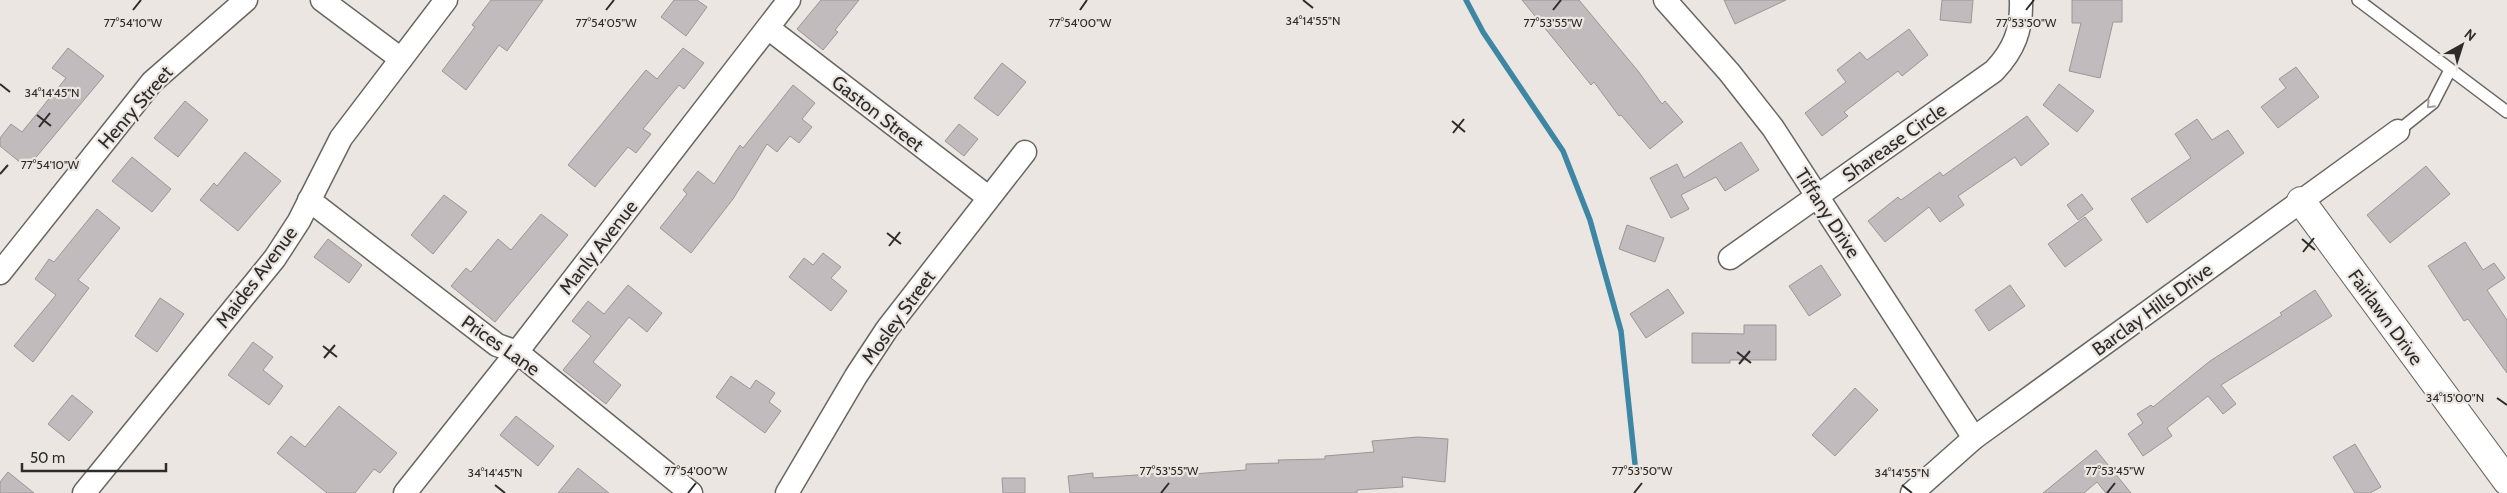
<svg xmlns="http://www.w3.org/2000/svg" width="2507" height="493" font-family="Cabin,sans-serif">
  <style>
    .lines { fill: none; stroke-linecap: round; stroke-linejoin: round }
    .stream { stroke: #3d86a4; stroke-width: 5.5 }
    .building { fill: #c1bbbe; stroke: #9c9699 }
    .service-casing { stroke: #696662; stroke-width: 14 }
    .minor-casing { stroke: #696662; stroke-width: 25 }
    .tertiary-casing { stroke: #696662; stroke-width: 30 }
    .service { stroke: #fff; stroke-width: 11 }
    .minor { stroke: #fff; stroke-width: 22 }
    .tertiary { stroke: #fff; stroke-width: 28 }
    .oneway { stroke: #a1a09f }
    .ticks { fill: none; stroke: #2e2c2a; stroke-width: 2 }
    .labels { text-anchor: middle; stroke-width: 4.5; stroke-linejoin: round; paint-order: stroke }
    .street-label { font-size: 19px; fill: #2e2c2a; stroke: #ebe6e1 }
    .ticks-label { font-size: 12px; text-anchor: middle; fill: #2e2c2a; stroke: #ebe6e1; stroke-width: 4.5; stroke-linejoin: round; paint-order: stroke }
  </style>
  <rect width="100%" height="100%" fill="#ebe6e1"/>
  <g class="lines">
    <path class="stream" d="M1466,0L1483,32L1563,151L1590,220L1621,331L1635,464"/>
  </g>
  <g class="building">
    <path d="M491,0H543L507,51L499,45L466,90L442,71L475,27L472,25Z"/>
    <path d="M674,0H697L707,7L686,36L661,17Z"/>
    <path d="M821,0H859L835,30L838,32L823,50L797,29Z"/>
    <path d="M1522,0H1579L1638,71L1662,104L1665,101L1683,122L1650,149L1621,115L1619,116L1594,82L1591,85Z"/>
    <path d="M1724,0H1786L1735,24Z"/>
    <path d="M1942,0H1973L1971,23L1940,20Z"/>
    <path d="M2072,0H2122V22H2113L2100,78L2069,71L2081,23H2072Z"/>
    <path d="M1909,29L1928,55L1902,76L1898,71L1844,112L1848,116L1822,136L1805,113L1846,82L1837,70L1860,52L1867,60Z"/>
    <path d="M68,48L104,76L27,168L0,146V138L11,124L22,132L66,78L52,68Z"/>
    <path d="M683,48L704,63L684,89L679,85L643,129L651,134L636,153L628,147L595,187L568,165L646,70L657,79Z"/>
    <path d="M1002,63L1026,82L998,116L974,98Z"/>
    <path d="M2296,67L2319,97L2278,128L2261,107L2286,88L2279,79Z"/>
    <path d="M2059,84L2094,111L2077,132L2043,105Z"/>
    <path d="M793,85L815,103L802,119L812,127L799,143L790,136L777,152L767,144L733,199L691,253L660,228L687,194L683,190L698,171L714,184L740,145L743,148Z"/>
    <path d="M185,101L208,120L178,157L154,138Z"/>
    <path d="M2027,116L2049,144L2021,166L2015,157L1958,196L1964,205L1940,222L1929,207L1885,242L1868,221L1898,197L1901,200L1940,172L1943,176Z"/>
    <path d="M2197,119L2212,140L2228,130L2244,153L2147,223L2131,199L2191,158L2175,134Z"/>
    <path d="M959,124L978,139L964,156L945,141Z"/>
    <path d="M1741,142L1759,170L1725,191L1716,177L1681,195L1689,209L1671,218L1650,178L1677,164L1684,178Z"/>
    <path d="M245,152L281,181L238,231L200,200L214,183L217,186Z"/>
    <path d="M132,157L171,189L152,212L112,181Z"/>
    <path d="M2426,166L2450,194L2390,243L2367,215Z"/>
    <path d="M2082,194L2093,209L2078,220L2067,205Z"/>
    <path d="M444,195L467,212L433,254L411,235Z"/>
    <path d="M97,209L120,228L78,280L89,288L33,362L14,346L56,295L35,279L49,259L54,262Z"/>
    <path d="M541,214L568,235L495,322L451,286L466,268L471,272L498,239L511,250Z"/>
    <path d="M2085,217L2102,240L2065,267L2048,244Z"/>
    <path d="M1627,225L1664,238L1655,262L1619,249Z"/>
    <path d="M328,239L362,265L349,283L314,257Z"/>
    <path d="M2465,242L2483,270L2494,263L2505,278L2487,290L2507,320V373L2468,319L2464,321L2428,266Z"/>
    <path d="M823,253L841,267L831,278L847,291L831,311L789,277L804,258L813,265Z"/>
    <path d="M1821,265L1841,295L1809,316L1789,286Z"/>
    <path d="M628,285L662,313L647,332L629,317L593,362L621,385L606,404L563,370L591,336L572,321L588,301L604,314Z"/>
    <path d="M2010,285L2025,306L1989,331L1975,310Z"/>
    <path d="M1668,289L1684,313L1646,338L1630,314Z"/>
    <path d="M2315,290L2332,316L2221,385L2236,404L2223,414L2208,396L2167,428L2172,436L2143,456L2128,434L2143,423L2137,414L2151,405L2153,407L2210,361L2282,315L2280,313Z"/>
    <path d="M160,298L184,314L157,352L135,336Z"/>
    <path d="M1744,325H1776V360H1730V363H1692V333L1744,334Z"/>
    <path d="M253,342L273,357L263,370L283,386L269,405L228,375Z"/>
    <path d="M731,376L750,389L756,380L775,393L769,402L781,411L765,433L716,397Z"/>
    <path d="M1855,388L1878,410L1835,456L1812,435Z"/>
    <path d="M72,395L93,412L69,441L48,424Z"/>
    <path d="M339,406L397,453L380,473L374,469L355,493H327L277,453L291,436L305,447Z"/>
    <path d="M516,416L554,446L538,466L500,435Z"/>
    <path d="M1418,437L1448,439L1445,482L1402,477L1403,487L1357,490V493H1070L1068,476L1093,473V478L1165,473V471L1193,469V474L1246,470V464L1279,463L1278,460L1325,459V456L1374,452L1372,441Z"/>
    <path d="M2355,444L2381,487L2370,493H2355L2333,457Z"/>
    <path d="M2096,450L2131,493H2106L2097,482L2084,493H2043Z"/>
    <path d="M578,468L609,493H558Z"/>
    <path d="M8,472L34,493H0V482Z"/>
    <path d="M1002,478H1025V493H1003Z"/>
  </g>
  <g class="lines">
    <g class="service-casing">
      <g id="service">
        <path d="M2358,0L2507,112"/>
        <path d="M2398,131L2433,103L2450,70"/>
      </g>
    </g>
    <g class="minor-casing">
      <g id="minor">
        <path d="M322,0L401,59"/>
        <path d="M1665,0L1729,72L1773,128L1974,438"/>
        <path d="M768,28L988,197"/>
        <path d="M309,200L497,345L517,352L691,493"/>
        <path d="M1730,258L1994,71C2014,50 2022,30 2021,0"/>
        <path d="M0,273L152,82L246,0"/>
        <path d="M84,493L275,258L299,221L341,138L446,0"/>
        <path d="M405,493L517,352L789,0"/>
        <path d="M787,493L856,376L887,329L1025,152"/>
        <path d="M1912,493L1974,438L2398,131"/>
      </g>
    </g>
    <g class="tertiary-casing">
      <path id="tertiary" d="M2301,201L2507,481"/>
    </g>
    <use href="#service" class="service"/>
    <use href="#minor" class="minor"/>
    <use href="#tertiary" class="tertiary"/>
  </g>
  <defs><path id="oneway-chevron" d="M-2-3.5L2.5 0L-2 3.5" fill="none" stroke-width="1.6" stroke-linecap="round" stroke-linejoin="round" transform="scale(1.25)"/></defs>
  <use class="oneway" href="#oneway-chevron" transform="translate(2430 105) rotate(135)"/>
  <path class="ticks" d="M1303,0L1313,8M133,10L141,0M606,10L614,0M1080,10L1087,0M1553,10L1561,0M2026,10L2034,0M0,84L10,92M37,115L51,126M1452,121L1465,132M39,127L50,113M1453,133L1464,119M0,174L8,165M887,233L901,244M2302,239L2315,250M889,246L900,232M2303,252L2314,238M323,346L337,357M1737,352L1751,363M324,358L335,345M1739,364L1750,351M2497,398L2507,405M495,485L505,493M1902,485L1912,493M688,493L696,483M1161,493L1169,483M1634,493L1642,483M2107,493L2115,483"/>
  <g class="labels">
    <g class="street-label">
      <text transform="translate(135 107) rotate(-49)" y="7">Henry Street</text>
      <text transform="translate(878 113) rotate(38)" y="7">Gaston Street</text>
      <text transform="translate(1894 142) rotate(-35)" y="7">Sharease Circle</text>
      <text transform="translate(1828 213) rotate(57)" y="7">Tiffany Drive</text>
      <text transform="translate(598 247) rotate(-52)" y="7">Manly Avenue</text>
      <text transform="translate(256 277) rotate(-53)" y="7">Maides Avenue</text>
      <text transform="translate(2152 309) rotate(-36)" y="7">Barclay Hills Drive</text>
      <text transform="translate(898 317) rotate(-54)" y="7">Mosley Street</text>
      <text transform="translate(2386 317) rotate(54)" y="7">Fairlawn Drive</text>
      <text transform="translate(501 345) rotate(35)" y="7">Prices Lane</text>
    </g>
  </g>
  <g class="ticks-label">
    <text x="1313" y="25">34°14'55"N</text>
    <text x="133" y="27">77°54'10"W</text>
    <text x="606" y="27">77°54'05"W</text>
    <text x="1080" y="27">77°54'00"W</text>
    <text x="1553" y="27">77°53'55"W</text>
    <text x="2026" y="27">77°53'50"W</text>
    <text x="52" y="97">34°14'45"N</text>
    <text x="50" y="169">77°54'10"W</text>
    <text x="2455" y="402">34°15'00"N</text>
    <text x="696" y="475">77°54'00"W</text>
    <text x="1169" y="475">77°53'55"W</text>
    <text x="1642" y="475">77°53'50"W</text>
    <text x="2115" y="475">77°53'45"W</text>
    <text x="495" y="477">34°14'45"N</text>
    <text x="1902" y="477">34°14'55"N</text>
  </g>
  <g transform="translate(2462 45) rotate(39)" stroke="#ebe6e1" stroke-width="4" paint-order="stroke">
  <path d="M0-4L9 19L0 12L-9 19Z" fill="#2e2c2a"/>
  <text y="-8" font-size="14" font-weight="bold" text-anchor="middle" fill="#2e2c2a">N</text>
  </g>
  <path d="M22 463v8h144v-8" fill="none" stroke="#2e2c2a" stroke-width="2.5"/>
  <text x="30" y="463" font-size="15" fill="#2e2c2a" stroke="#ebe6e1" stroke-width="4" paint-order="stroke">50 m</text>
</svg>
